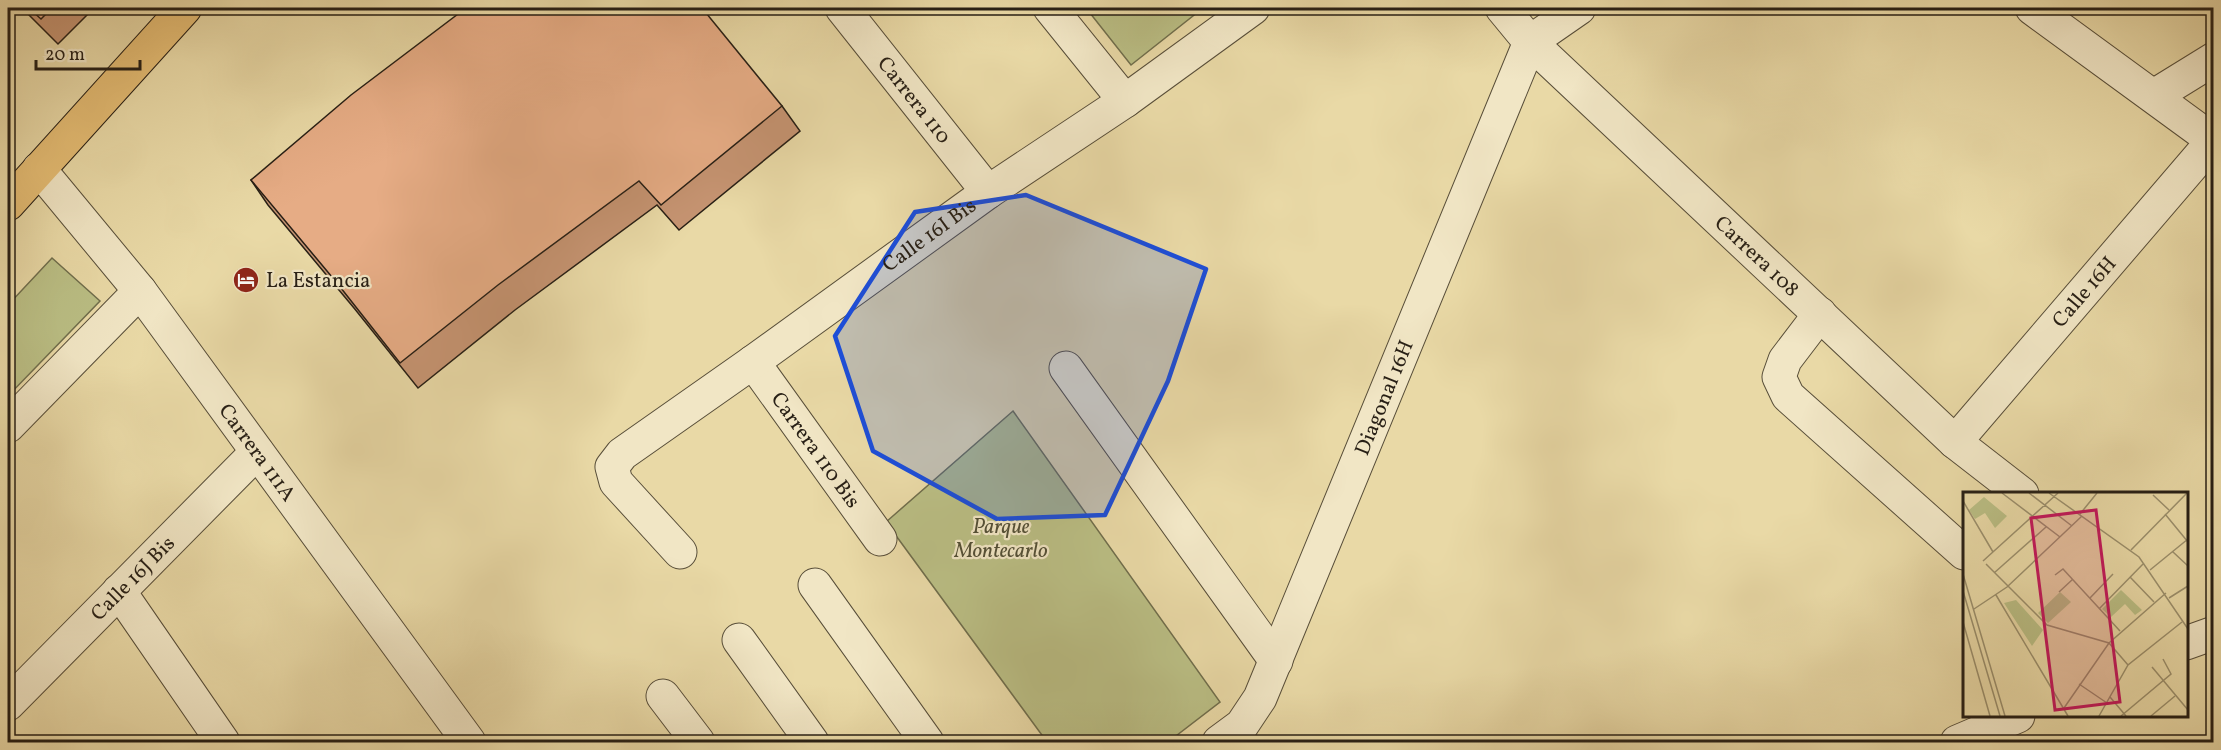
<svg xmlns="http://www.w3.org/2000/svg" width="2221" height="750" font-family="Vollkorn,serif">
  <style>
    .green { fill: #babe84; stroke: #706e4c; stroke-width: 1.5 }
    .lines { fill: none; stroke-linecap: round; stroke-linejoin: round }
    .minor-casing { stroke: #584e39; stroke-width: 35 }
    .major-casing { stroke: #271f15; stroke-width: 35 }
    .minor { stroke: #f1e6c5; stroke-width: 33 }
    .major { stroke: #e4bc73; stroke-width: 33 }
    .wall { fill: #c69472; stroke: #271f15; stroke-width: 1.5 }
    .building { fill: #e6ac85; stroke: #271f15; stroke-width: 1.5 }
    .marked { fill: #1d4ed8; fill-opacity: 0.2; stroke: #1d4ed8; stroke-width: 4.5; stroke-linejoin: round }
    .labels { text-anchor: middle; stroke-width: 4.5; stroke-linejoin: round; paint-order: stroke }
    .street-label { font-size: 21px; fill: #271f15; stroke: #f1e6c5 }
    .poi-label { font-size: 21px; fill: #271f15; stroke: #f1e6c5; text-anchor: start }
    .park-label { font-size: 21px; font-style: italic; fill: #534f36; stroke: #f1e6c5 }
    .inset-road { fill: none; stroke: #9b8f6c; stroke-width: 1.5 }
    .view { fill: #c2185b; fill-opacity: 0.15; stroke: #c2185b; stroke-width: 3 }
    .inset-edge { fill: none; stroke: #271f15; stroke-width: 3 }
  </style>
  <rect width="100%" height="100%" fill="#e9d9a6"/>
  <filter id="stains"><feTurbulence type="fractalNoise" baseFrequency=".00333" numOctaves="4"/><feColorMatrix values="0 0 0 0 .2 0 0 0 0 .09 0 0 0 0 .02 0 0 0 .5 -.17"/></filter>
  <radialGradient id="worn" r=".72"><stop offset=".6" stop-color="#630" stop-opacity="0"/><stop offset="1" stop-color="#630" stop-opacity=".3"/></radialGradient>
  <g class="green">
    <path d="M1086,8H1203L1131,65Z"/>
    <path d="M52,258L100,301L8,396V305Z"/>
    <path d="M1013,411L1220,702L1168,742H1047L886,522Z"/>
  </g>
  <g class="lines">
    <g class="minor-casing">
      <g id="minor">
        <path id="s1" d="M842,8L988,192"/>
        <path d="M1050,8L1125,101"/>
        <path id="s2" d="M1502,8L1530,42L1955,442L2022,494"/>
        <path d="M2032,8L2214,141"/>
        <path d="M2154,96L2214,59"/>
        <path id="s3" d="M39,169L140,291L469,742"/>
        <path d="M1820,314L1785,360L1779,377L1788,396L1964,553"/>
        <path id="s4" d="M753,362L880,539"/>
        <path d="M1066,368L1276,661"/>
        <path d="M8,426L140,291"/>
        <path id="s5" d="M1955,442L2213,141"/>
        <path id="s6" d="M680,552L616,482L612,467L622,454L753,362L988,192L1125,101L1253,8"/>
        <path d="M815,585L927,742"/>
        <path d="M119,591L223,742"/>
        <path d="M739,640L812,742"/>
        <path d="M2186,643L2214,633"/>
        <path d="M663,696L698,742"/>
        <path id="s7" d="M8,704L257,452"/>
        <path id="s8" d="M1219,742L1242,725L1260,698L1530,42L1579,8"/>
        <path d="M1957,742L2018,716"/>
      </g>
    </g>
    <g class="major-casing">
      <path id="major" d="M8,204L185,8"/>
    </g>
    <use href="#minor" class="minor"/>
    <use href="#major" class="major"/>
  </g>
  <g class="wall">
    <path d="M22,8H94L58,44Z"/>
    <path d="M506,13L782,106L800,131L679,230L657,205L515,310L418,388L354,308L268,205L251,180Z"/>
  </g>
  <g class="building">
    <path d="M29,8H52L41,19Z"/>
    <path d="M466,8H501L506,13L513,8H702L782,106L661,205L639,181L498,285L400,363L337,283L251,180L351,95Z"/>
  </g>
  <path class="marked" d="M1026,195L1206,269L1168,381L1105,515L997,519L873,451L835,336L915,212Z"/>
  <defs>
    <g id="hotel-disc" transform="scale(1.35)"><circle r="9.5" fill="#8f2418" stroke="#f1e6c5"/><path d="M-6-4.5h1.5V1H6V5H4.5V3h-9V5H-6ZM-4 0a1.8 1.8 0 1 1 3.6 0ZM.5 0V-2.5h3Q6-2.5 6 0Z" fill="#fff"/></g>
  </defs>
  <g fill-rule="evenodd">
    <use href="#hotel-disc" x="246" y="280"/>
  </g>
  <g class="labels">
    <g class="street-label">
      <text dy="7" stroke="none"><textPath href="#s1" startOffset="117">Carrera 110</textPath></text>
      <text dy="7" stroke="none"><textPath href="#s6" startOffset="504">Calle 16I Bis</textPath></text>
      <text dy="7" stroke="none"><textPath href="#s2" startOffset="356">Carrera 108</textPath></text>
      <text dy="7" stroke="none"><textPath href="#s5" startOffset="198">Calle 16H</textPath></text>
      <text dy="7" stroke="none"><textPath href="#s8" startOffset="386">Diagonal 16H</textPath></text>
      <text dy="7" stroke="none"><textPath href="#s4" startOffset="108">Carrera 110 Bis</textPath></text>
      <text dy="7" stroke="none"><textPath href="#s3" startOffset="358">Carrera 111A</textPath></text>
      <text dy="7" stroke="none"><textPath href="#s7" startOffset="177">Calle 16J Bis</textPath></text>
    </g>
    <g class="poi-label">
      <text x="266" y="287">La Estancia</text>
    </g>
    <g class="park-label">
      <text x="1001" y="533">Parque<tspan x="1001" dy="24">Montecarlo</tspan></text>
    </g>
  </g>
  <g transform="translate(1963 492)">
    <rect width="225" height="225" fill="#e9d9a6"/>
    <path d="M21,5L44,24L32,36L22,21L12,27L6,18ZM158,98L179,118L172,123L162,112L148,125L139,117ZM97,100L108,110L85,131L75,121ZM53,108L80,138L69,154L41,111Z" fill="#babe84"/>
    <path class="inset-road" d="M39,1L97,45M66,1L109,34M86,1L176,65L225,137M190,3L206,18M0,9L30,60M117,22L134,1M202,22L225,50M168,58L224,1M210,60L225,74M20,69L95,1M23,72L84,133L146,151L165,173M187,78L225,47M31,81L83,35M0,82L42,224M92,83L100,77L157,139M167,85L191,110M0,99L37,224M96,100L110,87M33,103L105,224M127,106L150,82M206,106L225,94M11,117L44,95L119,24M136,117L181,71M0,130L27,224M189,175L225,218M116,192L144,211M147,205L163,224M101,216L146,151L203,101M136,224L165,173L219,130M158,224L208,182L200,167M188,224L212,204"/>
    <path class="view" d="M133,18L157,210L92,218L68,26Z"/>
    <rect width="225" height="225" class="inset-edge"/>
  </g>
  <rect width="2221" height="750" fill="none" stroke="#e9d9a6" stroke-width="30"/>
  <rect x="9" y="9" width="2203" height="732" fill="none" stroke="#271f15" stroke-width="3"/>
  <rect x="15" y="15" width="2191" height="720" fill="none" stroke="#271f15" stroke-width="1.5"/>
  <path d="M36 60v9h104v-9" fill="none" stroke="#271f15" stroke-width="3"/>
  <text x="45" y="60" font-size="18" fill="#271f15" stroke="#f1e6c5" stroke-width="4.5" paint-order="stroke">20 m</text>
  <rect width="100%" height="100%" filter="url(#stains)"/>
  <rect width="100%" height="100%" fill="url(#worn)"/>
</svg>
